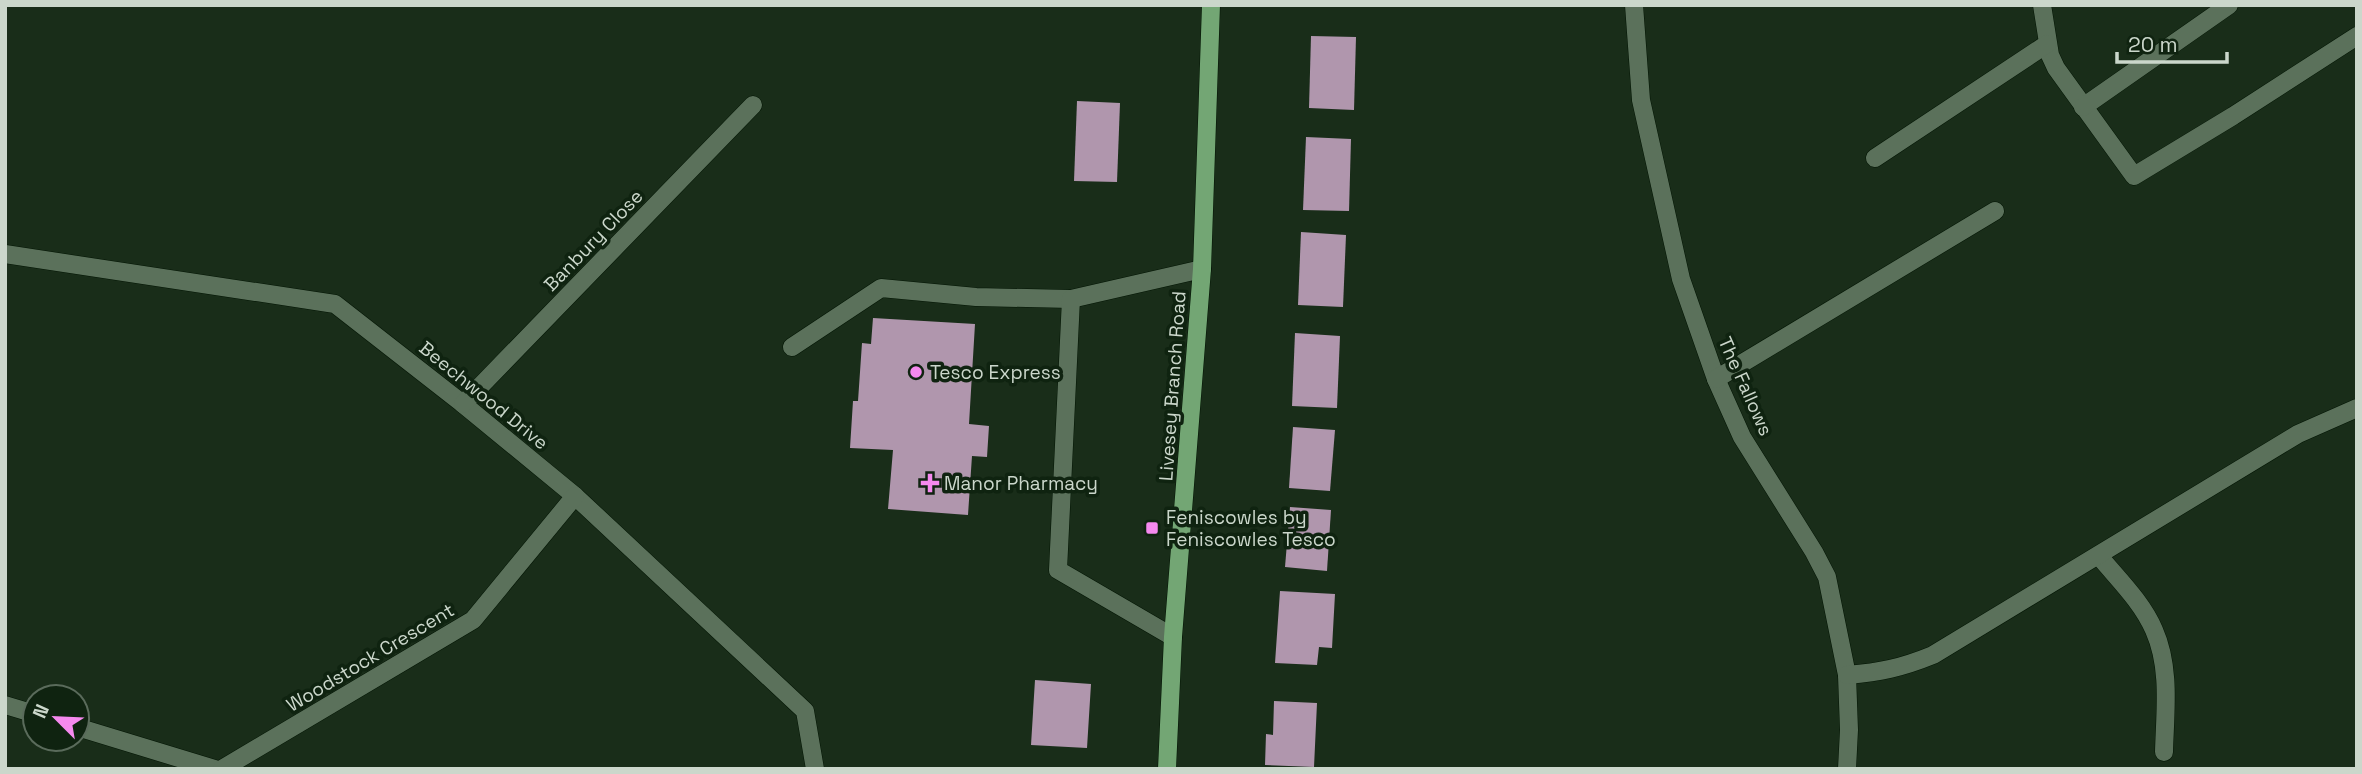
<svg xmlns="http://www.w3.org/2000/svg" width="2362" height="774" font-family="'Space Grotesk',sans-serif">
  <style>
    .building { fill: #b096ad }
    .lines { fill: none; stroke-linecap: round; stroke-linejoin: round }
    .minor-casing { stroke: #031504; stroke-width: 19 }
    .major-casing { stroke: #031504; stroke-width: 19 }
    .minor { stroke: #5b715b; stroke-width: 18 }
    .major { stroke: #73a674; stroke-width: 18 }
    .poi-dot { fill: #f589ee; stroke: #0f2310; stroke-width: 2.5 }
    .labels { text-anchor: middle; stroke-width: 7; stroke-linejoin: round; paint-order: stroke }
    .street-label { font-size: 19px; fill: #cbd7cb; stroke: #0f2310 }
    .poi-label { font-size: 19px; fill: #cbd7cb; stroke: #0f2310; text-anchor: start }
  </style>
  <rect width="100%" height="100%" fill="#192d19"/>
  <g class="building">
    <path d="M1311,36L1356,37L1354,110L1309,108Z"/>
    <path d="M1077,101L1120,103L1117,182L1074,181Z"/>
    <path d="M1306,137L1351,139L1349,211L1303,210Z"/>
    <path d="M1301,232L1346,235L1343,307L1298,305Z"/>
    <path d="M873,318L975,324L969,424L989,426L987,457L972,456L968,515L888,509L893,450L850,448L853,401H858L862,343L871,344Z"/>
    <path d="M1295,333L1340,336L1337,408L1292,406Z"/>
    <path d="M1293,427L1335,430L1330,491L1289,488Z"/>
    <path d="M1290,507L1331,510L1327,571L1285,567Z"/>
    <path d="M1280,591L1335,594L1332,648L1319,647L1317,665L1275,663Z"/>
    <path d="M1035,680L1091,684L1087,748L1031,745Z"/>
    <path d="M1274,701L1317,703L1314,767L1265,765L1266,734L1273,735Z"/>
  </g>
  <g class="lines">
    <g class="minor-casing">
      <g id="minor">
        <path d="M1634,5L1641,100L1681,279L1716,379L1742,437L1814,552L1827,577L1847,675L1849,730L1847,769"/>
        <path d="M2042,5L2050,55L2056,68L2134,176L2233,116L2357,36"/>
        <path d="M2083,107L2229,5"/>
        <path d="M1875,158L2047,44"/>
        <path d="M5,254L335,304L463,404L575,496L805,711L815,769"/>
        <path d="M792,347L881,288L976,297L1071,299"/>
        <path d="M1716,379L1995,211"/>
        <path d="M463,404L753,105"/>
        <path d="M2099,556C2118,579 2142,602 2154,630C2171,668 2165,712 2164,752"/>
        <path d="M1173,637L1058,570L1071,299L1202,269"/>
        <path d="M1847,675C1881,672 1901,668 1933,655L2298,434L2357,408"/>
        <path d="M5,705L35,714"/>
        <path d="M77,727L215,769"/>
        <path d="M222,769L473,620L575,496"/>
      </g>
    </g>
    <g class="major-casing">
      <path id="major" d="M1167,769L1173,637L1202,269L1211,5"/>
    </g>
    <use href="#minor" class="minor"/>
    <use href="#major" class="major"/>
  </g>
  <g class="poi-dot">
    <circle cx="916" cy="372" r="7"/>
    <path d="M926.5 472.5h7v7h7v7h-7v7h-7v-7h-7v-7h7z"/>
    <rect x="1145" y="521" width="14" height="14" rx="3.5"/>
  </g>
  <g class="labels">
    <g class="street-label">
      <text transform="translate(593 240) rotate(-46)" y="7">Banbury Close</text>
      <text transform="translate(1172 386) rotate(-86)" y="7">Livesey Branch Road</text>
      <text transform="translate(1746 386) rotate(66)" y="7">The Fallows</text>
      <text transform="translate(484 395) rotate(39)" y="7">Beechwood Drive</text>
      <text transform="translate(370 657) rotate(-31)" y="7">Woodstock Crescent</text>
    </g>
    <g class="poi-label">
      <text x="930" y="379">Tesco Express</text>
      <text x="944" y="490">Manor Pharmacy</text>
      <text x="1166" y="524">Feniscowles by<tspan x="1166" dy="22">Feniscowles Tesco</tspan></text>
    </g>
  </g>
  <rect width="2362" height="774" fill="none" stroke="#cbd7cb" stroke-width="14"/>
  <g transform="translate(56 718) rotate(294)"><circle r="33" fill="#0f2310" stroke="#5a6b5b" stroke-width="2"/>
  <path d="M0-5L12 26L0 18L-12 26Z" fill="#f589ee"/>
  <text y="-10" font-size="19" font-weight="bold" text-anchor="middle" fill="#cbd7cb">N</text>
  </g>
  <path d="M2117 52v10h110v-10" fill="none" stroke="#cbd7cb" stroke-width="3.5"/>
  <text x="2128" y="52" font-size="21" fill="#cbd7cb" stroke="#0f2310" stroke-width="5" paint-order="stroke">20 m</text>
</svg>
